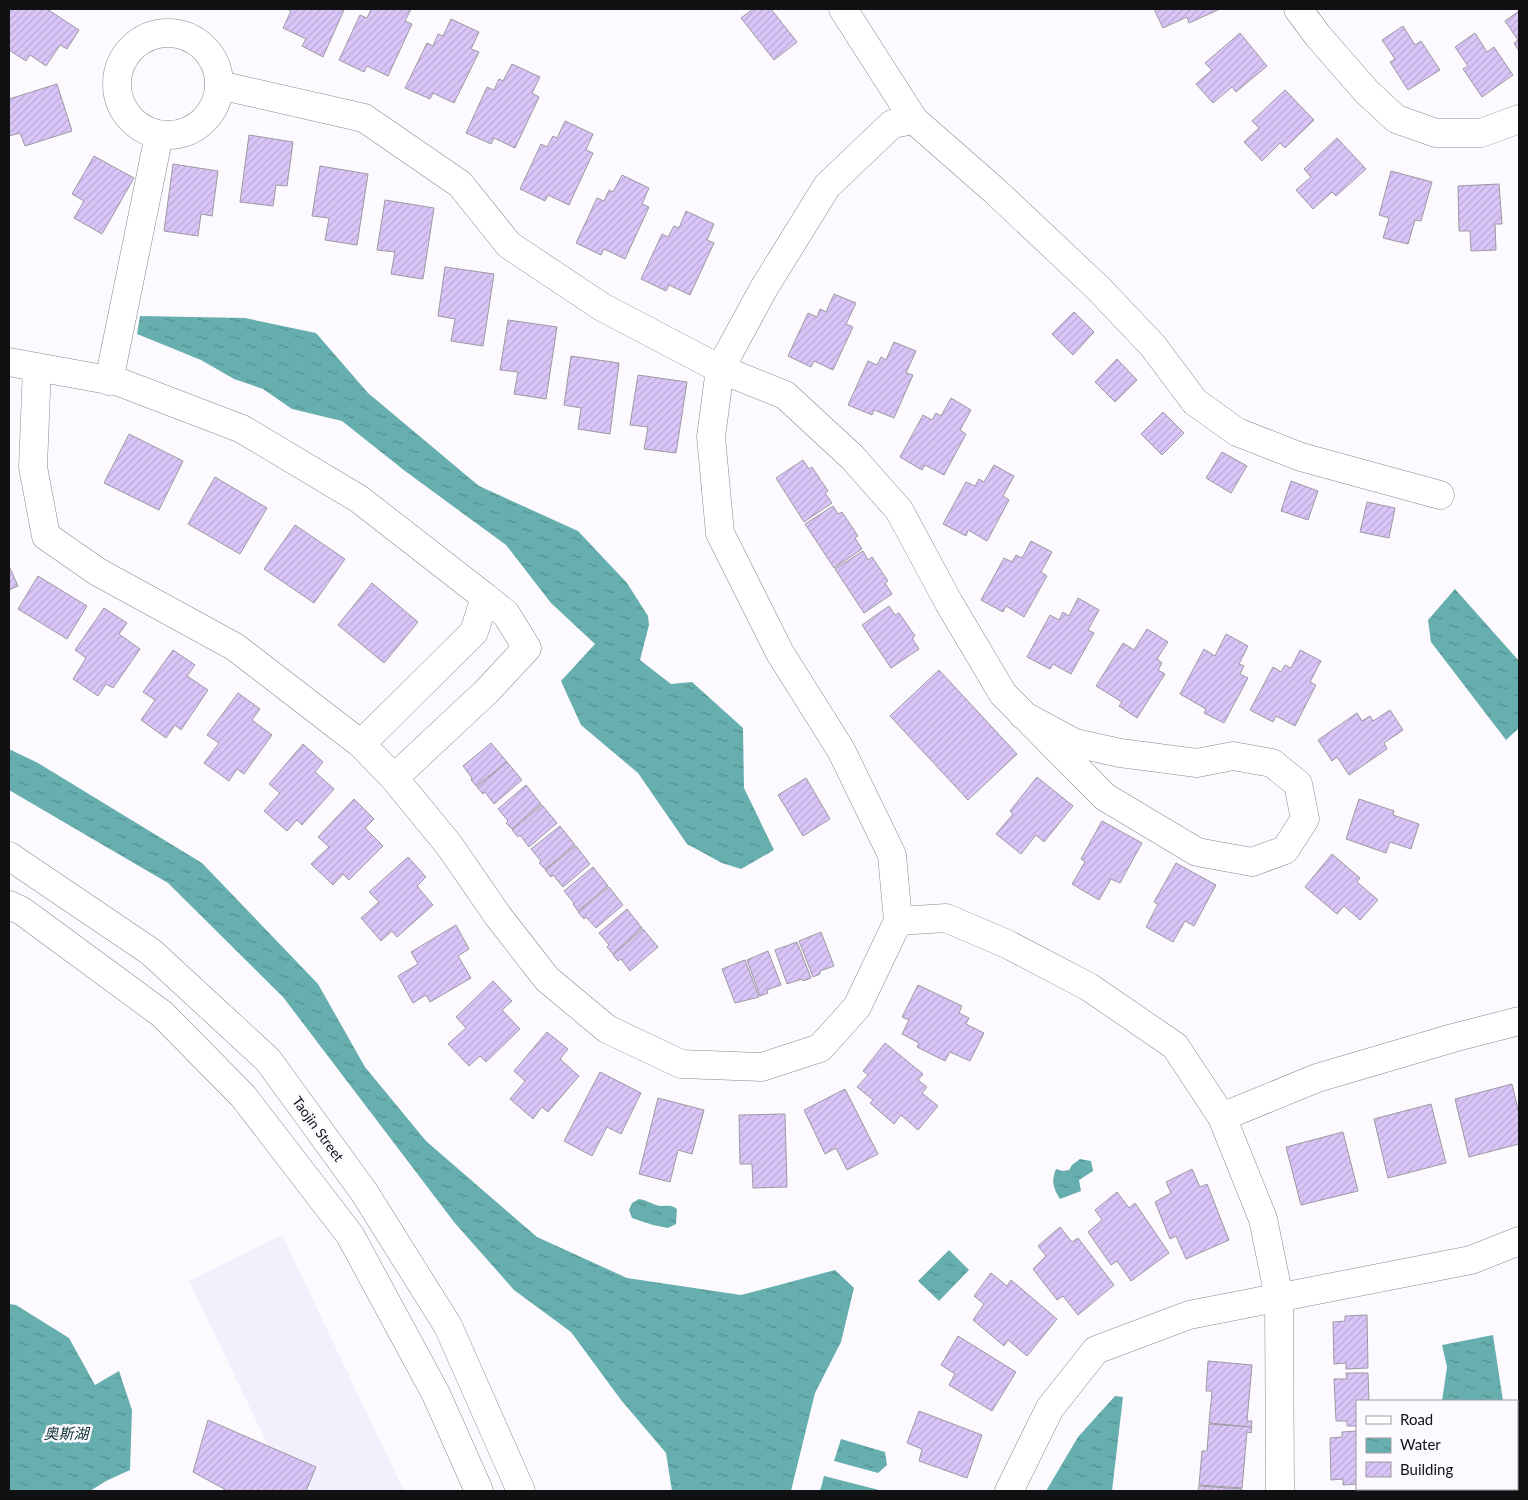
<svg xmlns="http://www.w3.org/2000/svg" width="1528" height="1500" font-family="Lato,'Noto Sans SC',sans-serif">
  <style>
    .built { fill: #f4effd }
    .water { fill: url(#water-ripples) }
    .building { fill: url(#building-hatch); stroke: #9c9aa0 }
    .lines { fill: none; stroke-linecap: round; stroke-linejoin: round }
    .street-casing { stroke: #8a888e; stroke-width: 29 }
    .secondary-casing { stroke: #8a888e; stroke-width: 29 }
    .street { stroke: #fff; stroke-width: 28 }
    .secondary { stroke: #fff; stroke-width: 28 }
    .labels { text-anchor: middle; stroke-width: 5; stroke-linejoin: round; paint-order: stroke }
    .street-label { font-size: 14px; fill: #111012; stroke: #fcfafe }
    .water-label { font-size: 15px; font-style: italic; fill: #103435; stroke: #fcfafe }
  </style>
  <defs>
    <pattern id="water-ripples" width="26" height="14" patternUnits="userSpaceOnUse" patternTransform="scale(1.25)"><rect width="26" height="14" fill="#67afaf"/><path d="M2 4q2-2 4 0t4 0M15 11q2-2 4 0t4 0" fill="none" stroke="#538d8d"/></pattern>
    <pattern id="building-hatch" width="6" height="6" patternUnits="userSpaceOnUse" patternTransform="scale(1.25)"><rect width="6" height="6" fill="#dac5f8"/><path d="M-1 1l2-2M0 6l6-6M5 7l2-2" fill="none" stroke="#baa8d4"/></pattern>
  </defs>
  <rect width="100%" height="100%" fill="#fcfafe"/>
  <path class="built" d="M282,1235L404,1491H290L189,1281Z"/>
  <g class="water">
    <path d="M140,316L245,318L316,333L368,393L479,486L578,531L627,583L648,616L649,625L640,660L671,684L692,682L743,728L744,788L774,850L741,869L722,863L687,844L638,773L581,725L561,681L595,644L551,603L506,545L405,471L342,421L292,409L263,389L234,379L201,360L137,334Z"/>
    <path d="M1455,589L1519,661V728L1506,740L1431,642L1428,620Z"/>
    <path d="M9,749L38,763L202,863L318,984L365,1067L426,1141L537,1237L627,1278L741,1295L835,1270L854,1288L841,1342L815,1393L791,1491H672L666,1453L621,1400L571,1332L514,1290L454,1222L283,997L168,883L9,790Z"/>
    <path d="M1080,1159L1091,1161L1093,1171L1079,1180L1081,1191L1060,1199C1053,1188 1051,1181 1056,1169L1063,1171L1069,1170L1072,1165Z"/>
    <path d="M639,1199C646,1200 650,1203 656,1205C665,1208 668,1203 677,1209L676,1224L668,1228L653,1225L632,1218L629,1210L632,1203Z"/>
    <path d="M949,1250L969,1270L939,1301L918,1281Z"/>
    <path d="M9,1304L16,1305L69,1338L95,1385L119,1371L132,1410L130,1470L106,1481L90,1491H9Z"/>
    <path d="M1493,1335L1503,1401H1442L1447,1367L1442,1345Z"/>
    <path d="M1115,1396L1123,1397L1112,1491H1046L1078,1437Z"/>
    <path d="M841,1439L885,1452L887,1465L878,1473L834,1461Z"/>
    <path d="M824,1476L879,1490L820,1491Z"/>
  </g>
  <g class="building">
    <path d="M9,9H47L79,30L67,49L60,45L46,66L30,55L26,61L9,50Z"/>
    <path d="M287,9H341L344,10L323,57L302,46L306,39L283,28L291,11Z"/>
    <path d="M371,9H411L405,21L412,24L388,76L367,66L364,72L339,60L360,15L367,18Z"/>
    <path d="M753,9H771L797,42L774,60L741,18Z"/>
    <path d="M1154,9H1220L1189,23L1187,17L1163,28Z"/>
    <path d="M1519,11V51L1514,43L1518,40L1505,21Z"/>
    <path d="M451,19L479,32L471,49L479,52L454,103L433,93L430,99L405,88L427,43L433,46L438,34L443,36Z"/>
    <path d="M1403,26L1415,45L1421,41L1440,70L1408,90L1390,62L1395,59L1382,40Z"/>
    <path d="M1240,33L1267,66L1236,92L1232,87L1213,103L1196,84L1212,70L1205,63Z"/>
    <path d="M1475,33L1487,52L1494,47L1513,75L1482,97L1463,69L1468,66L1455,47Z"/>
    <path d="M512,64L540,77L532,93L539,97L515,148L494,138L491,144L466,133L487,87L494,90L499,79L503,81Z"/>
    <path d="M57,84L72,131L25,146L20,133L9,136V99Z"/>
    <path d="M1285,90L1314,120L1285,148L1280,143L1262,161L1244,142L1259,128L1252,121Z"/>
    <path d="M565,121L593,134L586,150L593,153L569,205L548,195L545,201L520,189L541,144L547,147L553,136L557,138Z"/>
    <path d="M249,135L293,142L287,186L276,185L273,206L240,202Z"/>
    <path d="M1337,138L1366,169L1336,196L1332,192L1313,209L1296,190L1311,177L1304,169Z"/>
    <path d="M94,156L134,178L102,234L74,218L84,201L72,194Z"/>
    <path d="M173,164L218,171L212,216L201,214L198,236L164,231Z"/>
    <path d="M320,166L368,174L357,245L325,240L329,218L312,216Z"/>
    <path d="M1391,171L1432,182L1421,221L1415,220L1408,244L1383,238L1389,218L1379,215Z"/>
    <path d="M622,175L649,188L642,204L649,207L625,259L604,249L601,255L576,243L597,198L604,201L609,190L613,192Z"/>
    <path d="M1499,184L1502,224H1495L1496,250L1471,251L1470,231H1459L1458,186Z"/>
    <path d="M385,200L434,208L423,279L391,274L395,252L377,250Z"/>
    <path d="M686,211L714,224L707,240L714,243L690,295L669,285L666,291L641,279L662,234L668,237L674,226L679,228Z"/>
    <path d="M445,267L494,274L483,346L451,341L455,319L438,316Z"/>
    <path d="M834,294L856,303L846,324L853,327L833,370L814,361L811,367L788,356L808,313L817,317L820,309L826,312Z"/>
    <path d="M1074,312L1094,332L1073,355L1052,334Z"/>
    <path d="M508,320L557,327L546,399L514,394L518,372L500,370Z"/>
    <path d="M894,342L916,351L906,373L913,375L894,418L874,410L872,415L848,405L868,361L877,365L881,357L886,360Z"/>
    <path d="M571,356L619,363L610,434L578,429L581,408L564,405Z"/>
    <path d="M1117,359L1137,380L1115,402L1095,382Z"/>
    <path d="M638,375L687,382L676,453L644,449L648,427L630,425Z"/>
    <path d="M951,398L971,410L960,430L966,434L944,475L925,465L922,470L900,457L923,415L932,420L936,413L941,416Z"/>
    <path d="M1163,412L1184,433L1162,455L1141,434Z"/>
    <path d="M129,434L183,461L159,510L104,483Z"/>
    <path d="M1222,452L1247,466L1231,493L1206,478Z"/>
    <path d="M803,460L809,469L812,467L828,491L825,493L832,503L804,522L776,478Z"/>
    <path d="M994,465L1014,476L1003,496L1009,500L987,541L968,530L966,536L943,524L966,482L975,486L979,479L984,482Z"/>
    <path d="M215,477L267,508L240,554L188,524Z"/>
    <path d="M1291,481L1318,491L1308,520L1281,511Z"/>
    <path d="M1367,502L1395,508L1389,538L1360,532Z"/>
    <path d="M833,506L838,514L842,512L858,536L855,538L862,549L834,568L805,524Z"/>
    <path d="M295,525L345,559L314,603L264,569Z"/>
    <path d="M1031,541L1052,552L1041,572L1047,576L1024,617L1006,606L1003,612L981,600L1004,558L1012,562L1016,555L1022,558Z"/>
    <path d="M863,551L868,560L872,557L888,581L885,583L892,594L864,613L835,569Z"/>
    <path d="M9,566L18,586L9,590Z"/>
    <path d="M38,576L87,606L67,639L18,609Z"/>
    <path d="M372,583L418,622L384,663L338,625Z"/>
    <path d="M1078,598L1099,610L1088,630L1094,633L1071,674L1053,664L1050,669L1027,657L1050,615L1059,620L1063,612L1069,616Z"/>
    <path d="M889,606L895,615L899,613L915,636L912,638L919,649L891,668L862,625Z"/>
    <path d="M104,608L127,623L119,634L140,649L113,688L106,684L98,696L73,679L86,658L75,650Z"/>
    <path d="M1147,629L1168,642L1157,659L1162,663L1158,670L1165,674L1137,718L1119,706L1122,702L1096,686L1123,643L1134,650Z"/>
    <path d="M1226,634L1248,646L1239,664L1244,666L1240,674L1248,678L1224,723L1204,713L1206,709L1180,694L1204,649L1215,656Z"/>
    <path d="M173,650L195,665L187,676L208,690L181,730L175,725L166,738L141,720L155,700L143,692Z"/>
    <path d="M1300,650L1321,661L1310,682L1316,685L1295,726L1276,716L1273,722L1250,710L1273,667L1281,672L1285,665L1291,668Z"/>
    <path d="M939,670L1017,754L968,800L890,716Z"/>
    <path d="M238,693L260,709L252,720L272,735L244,774L237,769L229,781L204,763L219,743L207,735Z"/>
    <path d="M1390,710L1403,730L1384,743L1387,749L1349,775L1337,757L1332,761L1318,740L1357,713L1362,721L1370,716L1373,721Z"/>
    <path d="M491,743L507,762L476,786L471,780L472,778L463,766Z"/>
    <path d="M303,744L323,762L315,772L334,789L302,825L297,820L287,831L264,811L280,793L269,784Z"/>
    <path d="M507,762L522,780L494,804L485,792L483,794L477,787Z"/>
    <path d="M1037,777L1073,806L1044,842L1036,835L1021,854L996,834L1013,814L1010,811Z"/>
    <path d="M806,778L830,819L803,836L778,795Z"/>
    <path d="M526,785L541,804L512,829L506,823L508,821L498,809Z"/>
    <path d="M354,799L374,819L365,828L383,846L349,880L343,874L333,885L311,864L329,847L318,837Z"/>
    <path d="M1359,799L1394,811L1393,815L1419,824L1411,849L1390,842L1386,853L1346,839Z"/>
    <path d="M542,805L557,823L529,847L520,835L518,837L512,830Z"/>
    <path d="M1102,821L1142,843L1120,883L1111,879L1099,900L1072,884L1085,862L1081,859Z"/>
    <path d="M560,826L575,845L545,869L539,863L541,861L531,849Z"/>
    <path d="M576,846L590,864L563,887L553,875L551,877L545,870Z"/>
    <path d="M1332,854L1360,878L1357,882L1378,900L1360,920L1344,906L1337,914L1305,887Z"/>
    <path d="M408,857L426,877L417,886L433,905L397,937L392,931L381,941L361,918L379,902L369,892Z"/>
    <path d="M1176,863L1216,885L1194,926L1185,921L1173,942L1146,927L1158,904L1154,902Z"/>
    <path d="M593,867L608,886L578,911L573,904L574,903L564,891Z"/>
    <path d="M609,887L623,905L596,928L586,917L584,919L578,912Z"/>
    <path d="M627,909L642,928L613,954L607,947L609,945L599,933Z"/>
    <path d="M456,925L469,949L458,956L471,978L430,1002L426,995L413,1003L398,976L418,964L411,952Z"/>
    <path d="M643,929L658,947L630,971L621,959L618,961L613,955Z"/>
    <path d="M821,932L834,966L820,971V974L813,977L799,941Z"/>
    <path d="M797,942L811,978L803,981L802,979L787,984L775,950Z"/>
    <path d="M768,951L781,985L767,990L768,993L760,996L747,960Z"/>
    <path d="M745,960L759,997L735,1003L722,969Z"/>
    <path d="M493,981L512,1001L502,1010L520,1029L486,1062L480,1056L469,1066L448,1044L466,1028L456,1017Z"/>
    <path d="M918,985L962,1006L959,1013L969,1018L966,1024L984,1033L970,1061L950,1052L945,1061L917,1047L919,1043L902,1034L909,1020L902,1017Z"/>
    <path d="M547,1032L568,1049L560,1059L579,1076L548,1112L542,1107L533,1119L510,1099L525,1081L514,1071Z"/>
    <path d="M885,1043L923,1074L918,1080L927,1087L922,1093L938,1106L918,1130L901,1115L894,1124L870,1103L873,1100L857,1087L868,1075L863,1071Z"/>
    <path d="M600,1072L641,1093L621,1134L607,1127L592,1156L564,1141Z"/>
    <path d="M1512,1084L1519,1114V1144L1469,1157L1455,1099Z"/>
    <path d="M845,1089L878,1154L847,1170L836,1148L825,1154L804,1110Z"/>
    <path d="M658,1098L704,1110L692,1154L678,1150L670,1182L639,1174Z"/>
    <path d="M1431,1104L1446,1163L1388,1178L1374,1119Z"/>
    <path d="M785,1114L787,1187L753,1188L752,1164H740L739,1115Z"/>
    <path d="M1343,1132L1358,1191L1301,1205L1286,1147Z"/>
    <path d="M1192,1169L1200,1187L1207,1184L1229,1240L1186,1259L1176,1236L1170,1239L1155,1202L1171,1193L1166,1182Z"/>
    <path d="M1117,1192L1129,1208L1135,1203L1169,1253L1131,1281L1117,1261L1111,1265L1088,1232L1102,1220L1095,1210Z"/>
    <path d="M1060,1227L1072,1242L1078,1238L1114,1285L1078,1315L1063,1296L1057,1300L1033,1269L1046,1256L1038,1246Z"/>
    <path d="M991,1273L1007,1286L1011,1280L1057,1319L1027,1356L1008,1340L1004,1346L973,1320L984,1304L974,1296Z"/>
    <path d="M1367,1315L1368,1368L1346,1369V1363L1334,1364L1333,1322L1345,1321V1316Z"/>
    <path d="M958,1336L1016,1372L992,1411L949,1385L955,1374L941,1365Z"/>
    <path d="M1208,1361L1252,1365L1247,1421H1252L1251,1427L1209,1423L1212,1391H1206Z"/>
    <path d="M1346,1373H1368L1369,1401H1357V1426H1347V1421H1336L1334,1379H1347Z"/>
    <path d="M919,1411L982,1435L967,1478L919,1461L922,1449L907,1443Z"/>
    <path d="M208,1420L316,1467L306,1491H223L226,1490L193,1472Z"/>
    <path d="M1209,1424L1252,1427L1251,1433L1247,1432L1242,1488L1199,1485L1202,1451H1207Z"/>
    <path d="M1357,1431V1484L1343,1485V1479L1331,1480L1330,1438L1342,1437V1432Z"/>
    <path d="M1199,1486L1242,1489V1491H1198Z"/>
  </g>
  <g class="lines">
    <g class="street-casing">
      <g id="street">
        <path d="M843,9L914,120"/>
        <path d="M1298,9L1318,36L1366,91L1396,119L1436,133H1481L1519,119"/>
        <circle cx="168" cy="84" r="51"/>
        <path d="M219,85L364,118L460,184L509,245L602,307L720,369L711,437L720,533L780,653L841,750L892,855L898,921L857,1007L820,1048L762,1067L681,1064L607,1029L547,979L498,916L449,845L394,778"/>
        <path d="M9,362L119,382L242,429L359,499L485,597L474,632L361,744L235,647L98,572L46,536L33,467L37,367"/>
        <path d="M109,381L159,135"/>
        <path d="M1023,715L1075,743L1120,753L1197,763L1233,756L1272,763L1298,784L1305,819L1285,850L1252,862L1197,852L1105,797L1003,694L949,603L899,510L852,457L785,395L720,369L764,288L827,186L892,124L914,120L995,191L1098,288L1153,346L1195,402L1237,432L1301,457L1440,495"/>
        <path d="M361,744L394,778L487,691L527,648L506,614L485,597"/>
        <path d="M898,921L946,918L1007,944L1089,987L1175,1046L1222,1117L1263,1219L1279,1297L1280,1491"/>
        <path d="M1222,1117L1317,1078L1453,1038L1519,1021"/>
        <path d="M1009,1491L1050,1408L1096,1350L1189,1315L1471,1260L1519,1241"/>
      </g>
    </g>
    <g class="secondary-casing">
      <g id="secondary">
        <path d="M9,856L151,952L268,1060L364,1192L448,1326L521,1491"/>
        <path d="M9,905L22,911L162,1014L243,1096L350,1235L436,1394L479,1491"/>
      </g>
    </g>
    <use href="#street" class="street"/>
    <use href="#secondary" class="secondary"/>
  </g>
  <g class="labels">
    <g class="street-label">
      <text transform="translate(318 1129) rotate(54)" y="5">Taojin Street</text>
    </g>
    <g class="water-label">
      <text x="66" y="1439">奥斯湖</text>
    </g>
  </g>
  <rect width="1528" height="1500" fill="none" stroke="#111012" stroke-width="20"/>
  <rect x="1356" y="1400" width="162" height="90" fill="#fcfafe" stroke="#9e9ca0"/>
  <rect x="1366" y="1416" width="25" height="8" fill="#ffffff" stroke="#9e9ca0"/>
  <text x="1400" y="1425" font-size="15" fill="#111012">Road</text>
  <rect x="1366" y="1438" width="25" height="15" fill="url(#water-ripples)" stroke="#9e9ca0"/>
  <text x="1400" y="1450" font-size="15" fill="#111012">Water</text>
  <rect x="1366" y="1462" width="25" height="15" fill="url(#building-hatch)" stroke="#9e9ca0"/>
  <text x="1400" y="1475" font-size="15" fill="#111012">Building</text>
</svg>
